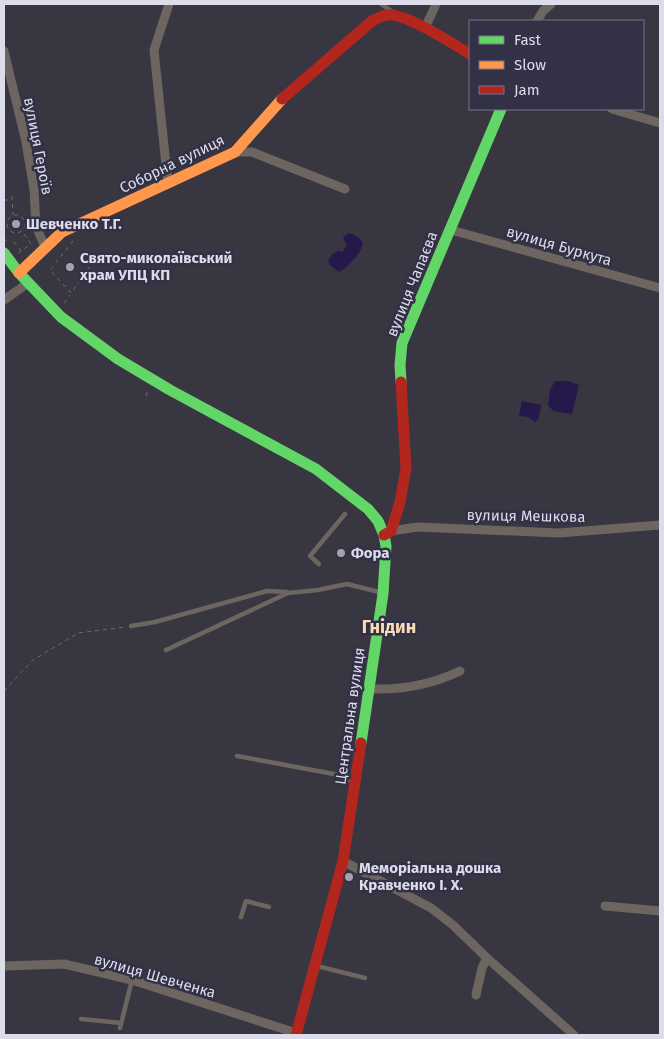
<svg xmlns="http://www.w3.org/2000/svg" width="664" height="1039" font-family="'Fira Sans',sans-serif">
  <style>
    .water { fill: #25194c }
    .lines { fill: none; stroke-linecap: round; stroke-linejoin: round }
    .path { stroke: #706c6c; stroke-width: 1; stroke-dasharray: 4 4; stroke-linecap: butt }
    .lane { stroke: #6d6660; stroke-width: 4.5 }
    .street { stroke: #6d6660; stroke-width: 9 }
    .fast { stroke: #63d668; stroke-width: 11 }
    .slow { stroke: #ff974d; stroke-width: 11 }
    .jam { stroke: #b3261e; stroke-width: 11 }
    .poi-dot { fill: #a3a2af; stroke: #333146; stroke-width: 2 }
    .labels { text-anchor: middle; stroke-width: 5; stroke-linejoin: round; paint-order: stroke }
    .street-label { font-size: 15px; fill: #dddcea; stroke: #333146 }
    .poi-label { font-size: 15px; font-weight: bold; fill: #dddcea; stroke: #333146; text-anchor: start }
    .quarter-label { font-size: 18px; font-weight: bold; fill: #fbdbb6; stroke: #333146 }
  </style>
  <rect width="100%" height="100%" fill="#373641"/>
  <g class="water">
    <path d="M349,233C366,239 366,245 354,259C349,264 346,269 339,272L330,265L328,261L332,254L338,251L342,252L347,246L343,237Z"/>
    <path d="M555,381H568L579,385L572,414L553,411L548,405L550,390Z"/>
    <path d="M522,401L541,405L539,418L535,422L528,417L519,416Z"/>
  </g>
  <g class="lines">
    <g class="path">
      <path d="M12,196L13,215"/>
      <path d="M4,200H11"/>
      <circle cx="16" cy="224" r="9"/>
      <path d="M4,238L8,243"/>
      <path d="M73,241L50,270L71,293L100,252"/>
      <path d="M14,242L23,253"/>
      <path d="M18,253L31,244L22,231"/>
      <path d="M64,303L70,295"/>
      <path d="M146,396L148,390"/>
      <path d="M4,691L33,660L78,633L125,627"/>
    </g>
    <g class="lane">
      <path d="M381,4L393,12"/>
      <path d="M319,564L310,556L345,514"/>
      <path d="M131,626L155,622L267,591L287,592"/>
      <path d="M166,650L288,593L318,590L347,584L383,593"/>
      <path d="M237,756L334,774L345,777L353,783"/>
      <path d="M241,917L246,901L269,907"/>
      <path d="M317,966L365,978"/>
      <path d="M81,1019L121,1023"/>
      <path d="M120,1028L132,980"/>
    </g>
    <g class="street">
      <path d="M537,21L543,11L551,4"/>
      <path d="M425,28L436,4"/>
      <path d="M4,51L26,142L34,190L36,226L45,247"/>
      <path d="M612,109L660,123"/>
      <path d="M235,152H252L345,189"/>
      <path d="M168,184L154,50L169,4"/>
      <path d="M451,230L660,288"/>
      <path d="M4,300L28,283"/>
      <path d="M391,531L418,527L559,533L660,525"/>
      <path d="M370,689C401,690 431,685 460,671"/>
      <path d="M343,861L431,908L453,925L487,958L574,1035"/>
      <path d="M605,906L660,911"/>
      <path d="M4,966L64,964L132,980L296,1033"/>
      <path d="M476,995L482,968L487,958"/>
    </g>
    <g class="fast">
      <path d="M4,253L19,273L61,317L118,359L170,390L316,469L368,509L378,521L384,535L386,546L383,594L361,743"/>
      <path d="M401,382L400,365L402,343L501,109"/>
    </g>
    <path class="slow" d="M19,273L62,232L235,152L282,99"/>
    <g class="jam">
      <path d="M282,99L372,21C376,19 382,16 386,15C405,12 453,44 470,54"/>
      <path d="M384,535L391,531L400,502L406,468L401,382"/>
      <path d="M296,1035L343,861L361,743"/>
    </g>
  </g>
  <g class="poi-dot">
    <circle cx="16" cy="224" r="5"/>
    <circle cx="70" cy="267" r="5"/>
    <circle cx="341" cy="553" r="5"/>
    <circle cx="349" cy="877" r="5"/>
  </g>
  <g class="labels">
    <g class="street-label">
      <text transform="translate(38 146) rotate(79)" y="5">вулиця Героїв</text>
      <text transform="translate(172 164) rotate(-26)" y="5">Соборна вулиця</text>
      <text transform="translate(559 246) rotate(16)" y="5">вулиця Буркута</text>
      <text transform="translate(412 284) rotate(-68)" y="5">вулиця Чапаєва</text>
      <text transform="translate(526 516) rotate(1)" y="5">вулиця Мешкова</text>
      <text transform="translate(350 716) rotate(-82)" y="5">Центральна вулиця</text>
      <text transform="translate(155 976) rotate(16)" y="5">вулиця Шевченка</text>
    </g>
    <g class="poi-label">
      <text x="26" y="229">Шевченко Т.Г.</text>
      <text x="80" y="263">Свято-миколаївський<tspan x="80" dy="17">храм УПЦ КП</tspan></text>
      <text x="351" y="558">Фора</text>
      <text x="359" y="873">Меморіальна дошка<tspan x="359" dy="17">Кравченко І. Х.</tspan></text>
    </g>
    <g class="quarter-label">
      <text x="389" y="633">Гнідин</text>
    </g>
  </g>
  <rect width="664" height="1039" fill="none" stroke="#dddcea" stroke-width="10"/>
  <rect x="469" y="20" width="175" height="90" fill="#333146" stroke="#777588"/>
  <rect x="479" y="36" width="25" height="8" fill="#63d668" stroke="#777588"/>
  <text x="514" y="45" font-size="15" fill="#dddcea">Fast</text>
  <rect x="479" y="61" width="25" height="8" fill="#ff974d" stroke="#777588"/>
  <text x="514" y="70" font-size="15" fill="#dddcea">Slow</text>
  <rect x="479" y="86" width="25" height="8" fill="#b3261e" stroke="#777588"/>
  <text x="514" y="95" font-size="15" fill="#dddcea">Jam</text>
</svg>
